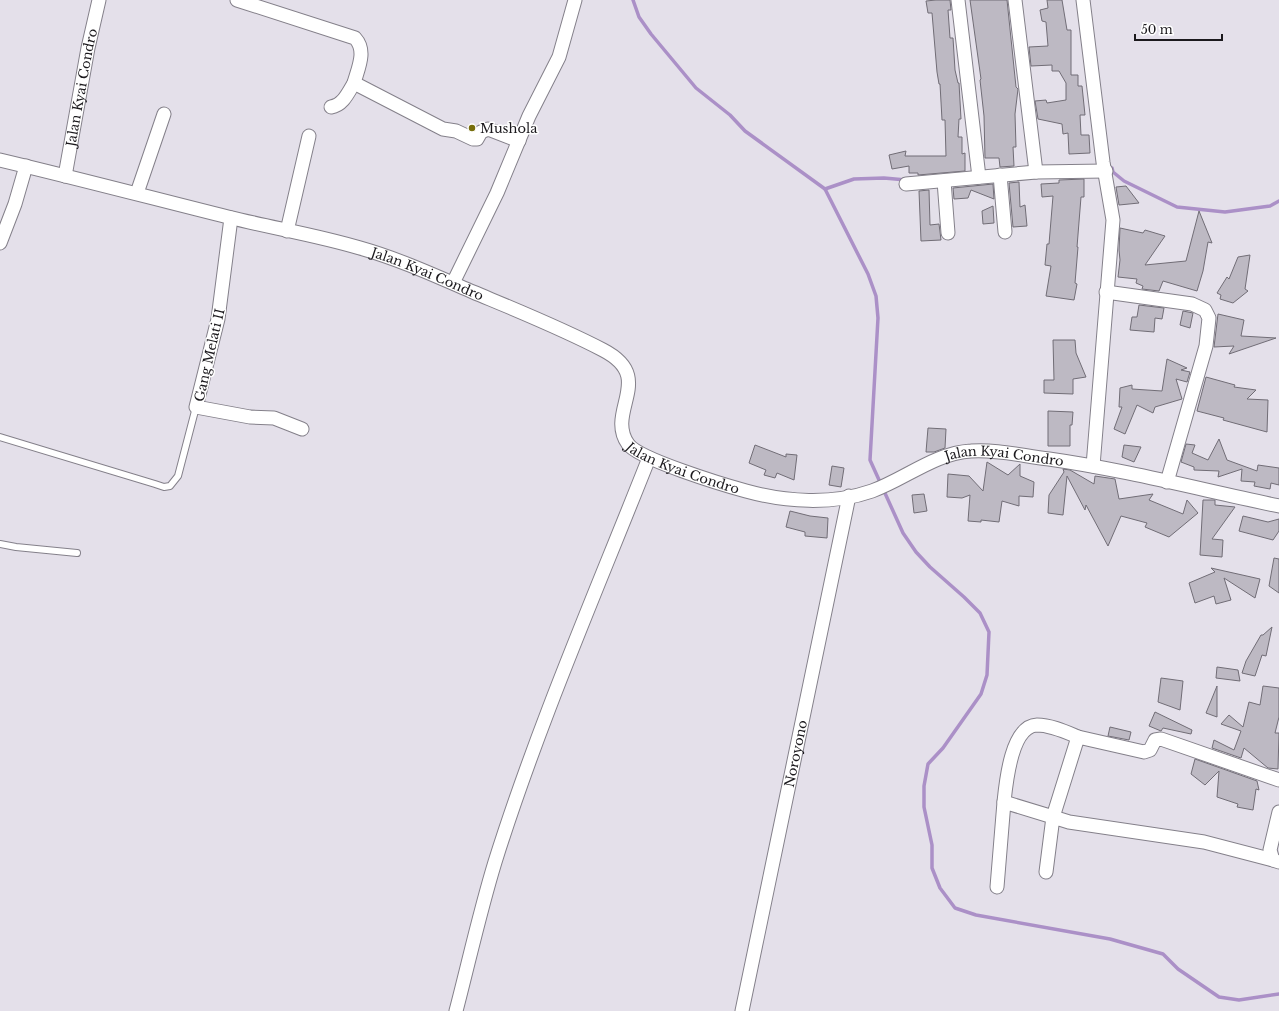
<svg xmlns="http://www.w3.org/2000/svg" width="1279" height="1011" font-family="'Libre Baskerville',serif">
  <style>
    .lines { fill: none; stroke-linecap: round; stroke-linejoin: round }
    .stream { stroke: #ab90c7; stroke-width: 3.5 }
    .building { fill: #bdb9c3; stroke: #716d76 }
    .lane-casing { stroke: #84808a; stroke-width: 8 }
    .street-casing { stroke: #84808a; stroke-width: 15 }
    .lane { stroke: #fff; stroke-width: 6 }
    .street { stroke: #fff; stroke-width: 13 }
    .poi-dot { fill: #776e0c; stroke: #fff; stroke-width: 1.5 }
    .labels { text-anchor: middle; stroke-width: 3; stroke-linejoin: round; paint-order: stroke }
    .street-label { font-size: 13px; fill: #1b191d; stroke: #fff }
    .poi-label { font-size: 13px; fill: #1b191d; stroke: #fff; text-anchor: start }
  </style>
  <rect width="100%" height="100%" fill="#e4e0ea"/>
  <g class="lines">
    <g class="stream">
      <path d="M633,0L639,17L651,34L696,88L730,115L745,131L825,189L868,274L876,296L878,318L870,460L903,533L916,552L930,567L964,597L980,613L989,632L987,675L981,694L943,748L928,764L924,786V807L932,845V868L940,888L955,908L976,915L1110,939L1163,954L1178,969L1219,997L1239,1000L1279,994"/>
      <path d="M1107,168H1112L1113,172L1124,181L1177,207L1225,212L1270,206L1279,201"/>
      <path d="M825,189L854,179L884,178L906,180"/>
    </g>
  </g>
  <g class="building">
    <path d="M936,0H950L951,10H948L950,38H953L955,70L958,83H959L961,119H959L958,137H962V154L965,153V171L918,175V173H909V166L892,169L889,155L906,151L905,156H946L945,120H942L940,84H939L937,72L932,13H928L926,1Z"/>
    <path d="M970,0H1007L1016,87L1018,89L1015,114L1016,147H1013L1014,166L1000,167L999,158H985L984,116L980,80L981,79Z"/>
    <path d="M1047,0H1062L1067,30H1071V75H1078V86H1082L1085,115H1080L1081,135H1089L1090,153L1069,154L1068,133L1063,134L1062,124L1038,119L1035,101L1046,100L1047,103L1066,100V83L1059,71H1052V65L1031,66L1029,47L1048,46L1046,22L1042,21L1040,10L1048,8Z"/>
    <path d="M1084,179V197H1081L1077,247H1078L1075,283L1077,284L1074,300L1046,296L1051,266L1045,265L1047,244H1049L1053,196L1042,197L1041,184L1059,183V180Z"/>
    <path d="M1019,182L1020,207L1025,205L1027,226L1013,227L1009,183Z"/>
    <path d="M993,184L994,199L971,190L968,198L954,199L953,188Z"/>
    <path d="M1126,186L1139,203L1119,205L1116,187Z"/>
    <path d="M929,190L930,225L939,224L941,240L921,241L919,191Z"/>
    <path d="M993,206L994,223L983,224L982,211Z"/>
    <path d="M1199,211L1212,243L1208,242L1203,271L1197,291L1163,281L1159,291L1142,289L1143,286L1136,283L1137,279L1118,277L1120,260L1119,250L1120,228L1143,233L1145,230L1165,236L1145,265L1186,261Z"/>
    <path d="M1250,255L1245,289L1248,291L1233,303L1220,299L1221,295L1217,293L1227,277L1229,279L1238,257Z"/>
    <path d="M1139,305L1164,308L1162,319L1155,318L1154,332L1130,330L1132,317H1137Z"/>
    <path d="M1183,311L1193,313L1190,328L1180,325Z"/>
    <path d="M1218,314L1244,320L1241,336L1276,338L1229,354L1234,346L1214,347Z"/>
    <path d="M1053,340H1075L1076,353L1086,377L1073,379V394L1044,393V380H1054Z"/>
    <path d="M1167,359L1187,368L1181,370L1190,372L1187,382L1176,379L1182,399L1155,407L1153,413L1137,405L1125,434L1114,429L1122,407H1119L1120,388L1132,385V389L1162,391Z"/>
    <path d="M1206,377L1235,385L1234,387L1256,390L1247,399L1268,400L1267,432L1223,420L1224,418L1197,411Z"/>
    <path d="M1048,411L1073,412L1072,425H1070V446H1048Z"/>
    <path d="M928,428L946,429L945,448L934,452H926Z"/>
    <path d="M1219,439L1227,460L1257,471L1258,465L1279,468V485L1271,483L1270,489L1254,486L1255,482L1241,481L1242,469L1218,477L1219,471L1194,470V467L1181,462L1186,444L1195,445L1192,453L1208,460Z"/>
    <path d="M755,445L786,457V454L797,455L794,480L777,473L775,478L764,475L766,470L749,463Z"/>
    <path d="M1124,445L1141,447L1134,462L1122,457Z"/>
    <path d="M987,462L1008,475L1020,464V476L1034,482L1033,497L1019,496V506L1002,501L999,522L981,520V522L968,521L970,495L962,498L947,497L948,474L969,476L983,491Z"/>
    <path d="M832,466L844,468L841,487L829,485Z"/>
    <path d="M1063,469L1070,470L1094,484L1095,476L1115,479L1119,499L1153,494L1149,500L1183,514L1187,500L1198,513L1169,537L1145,527L1147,523L1121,516L1108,546L1086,505L1085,510L1067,476L1063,515L1048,513L1049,495L1064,472Z"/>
    <path d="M924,494L927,511L914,513L912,495Z"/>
    <path d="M1203,500H1215V505L1235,507L1212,539L1223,540L1222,557L1200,555Z"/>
    <path d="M790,511L810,516L828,518L827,538L805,536V532L786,527Z"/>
    <path d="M1243,516L1268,522L1279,519V531L1273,540L1239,531Z"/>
    <path d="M1274,558L1279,559V593L1269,586Z"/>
    <path d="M1211,568L1260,579L1255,598L1224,578L1231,600L1216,604L1214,596L1195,603L1189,583L1215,572Z"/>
    <path d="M1272,627L1266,656L1262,655L1255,676L1242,673L1246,661L1261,635H1263Z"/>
    <path d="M1217,667L1238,670L1240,681L1216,678Z"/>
    <path d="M1161,678L1183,681L1180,710L1158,702Z"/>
    <path d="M1217,686V717L1206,713Z"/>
    <path d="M1263,686L1279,688V717L1275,733H1279L1278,769L1268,768L1244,748L1241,758L1212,748L1214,740L1234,750L1241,731L1221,724L1229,715L1243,727L1249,702L1260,705Z"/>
    <path d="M1155,712L1192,730L1191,734L1163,728L1161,731L1149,726Z"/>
    <path d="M1110,727L1131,732L1129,740L1108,736Z"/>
    <path d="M1195,759L1257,781L1259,790L1256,789L1253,810L1237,807L1238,804L1217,797L1219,771L1205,785L1191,774Z"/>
  </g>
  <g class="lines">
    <g class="lane-casing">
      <g id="lane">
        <path d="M0,437L155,484L164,487L170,486L178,476L196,407"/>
        <path d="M0,544L16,547L77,553"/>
      </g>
    </g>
    <g class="street-casing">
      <g id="street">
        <path d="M237,0L355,38C367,51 358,68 354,83L443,129L456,131L473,139H477L481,132L488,129L519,141"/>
        <path d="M958,0L979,177"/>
        <path d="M1015,0L1036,172"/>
        <path d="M1083,0L1103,162L1113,220L1093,466"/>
        <path d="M331,107C343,105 348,93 354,83"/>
        <path id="s1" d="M0,160C76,178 152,198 228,217C272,228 317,235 360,248C399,259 436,276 473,292C516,310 561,328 603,350C657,378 605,411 628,444C638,459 724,485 746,491C786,502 832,505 872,491C905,479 935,453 971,451C996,449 1023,456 1049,459C1126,470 1202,490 1279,506"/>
        <path d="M1000,175L1005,232"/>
        <path id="s2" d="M65,176L88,48L99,0"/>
        <path d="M944,181L948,233"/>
        <path d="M906,184L1036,172L1106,171"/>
        <path d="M137,193L164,114"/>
        <path d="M231,218L218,319L196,407L250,417L274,418L302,429"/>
        <path d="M287,231L309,136"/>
        <path d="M0,243L15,204L26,166"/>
        <path d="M453,283L497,193L529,116L559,57L575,0"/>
        <path d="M1106,292L1192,304L1205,310L1209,318L1206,346L1167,482"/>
        <path d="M1004,802C1006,783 1011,726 1037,725C1051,725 1066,732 1078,737"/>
        <path d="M1279,812L1270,850L1273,860L1279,862"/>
        <path d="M1046,872L1053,817L1069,822L1204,842L1273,860"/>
        <path d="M997,887L1004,802L1053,817L1078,737L1144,752L1150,750L1155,740L1161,739L1279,780"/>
        <path d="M456,1011C469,961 480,911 495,862C538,725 596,592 649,458"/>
        <path id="s3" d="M742,1011L849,496"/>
      </g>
    </g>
    <use href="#lane" class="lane"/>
    <use href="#street" class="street"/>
  </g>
  <circle class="poi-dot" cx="472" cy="128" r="4"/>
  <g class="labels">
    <g class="street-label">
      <text dy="5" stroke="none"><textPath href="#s2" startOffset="90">Jalan Kyai Condro</textPath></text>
      <text dy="5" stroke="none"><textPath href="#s1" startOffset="443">Jalan Kyai Condro</textPath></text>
      <text transform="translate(209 355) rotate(-77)" y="5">Gang Melati II</text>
      <text dy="5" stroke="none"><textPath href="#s1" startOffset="1138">Jalan Kyai Condro</textPath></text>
      <text dy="5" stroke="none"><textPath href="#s1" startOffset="802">Jalan Kyai Condro</textPath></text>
      <text dy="5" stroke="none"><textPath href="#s3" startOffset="263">Noroyono</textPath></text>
    </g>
    <g class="poi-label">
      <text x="480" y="133">Mushola</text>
    </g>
  </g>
  <path d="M1135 34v6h87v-6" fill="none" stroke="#1b191d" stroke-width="2"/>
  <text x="1141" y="34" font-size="12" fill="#1b191d" stroke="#ffffff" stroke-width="3" paint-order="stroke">50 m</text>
</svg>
